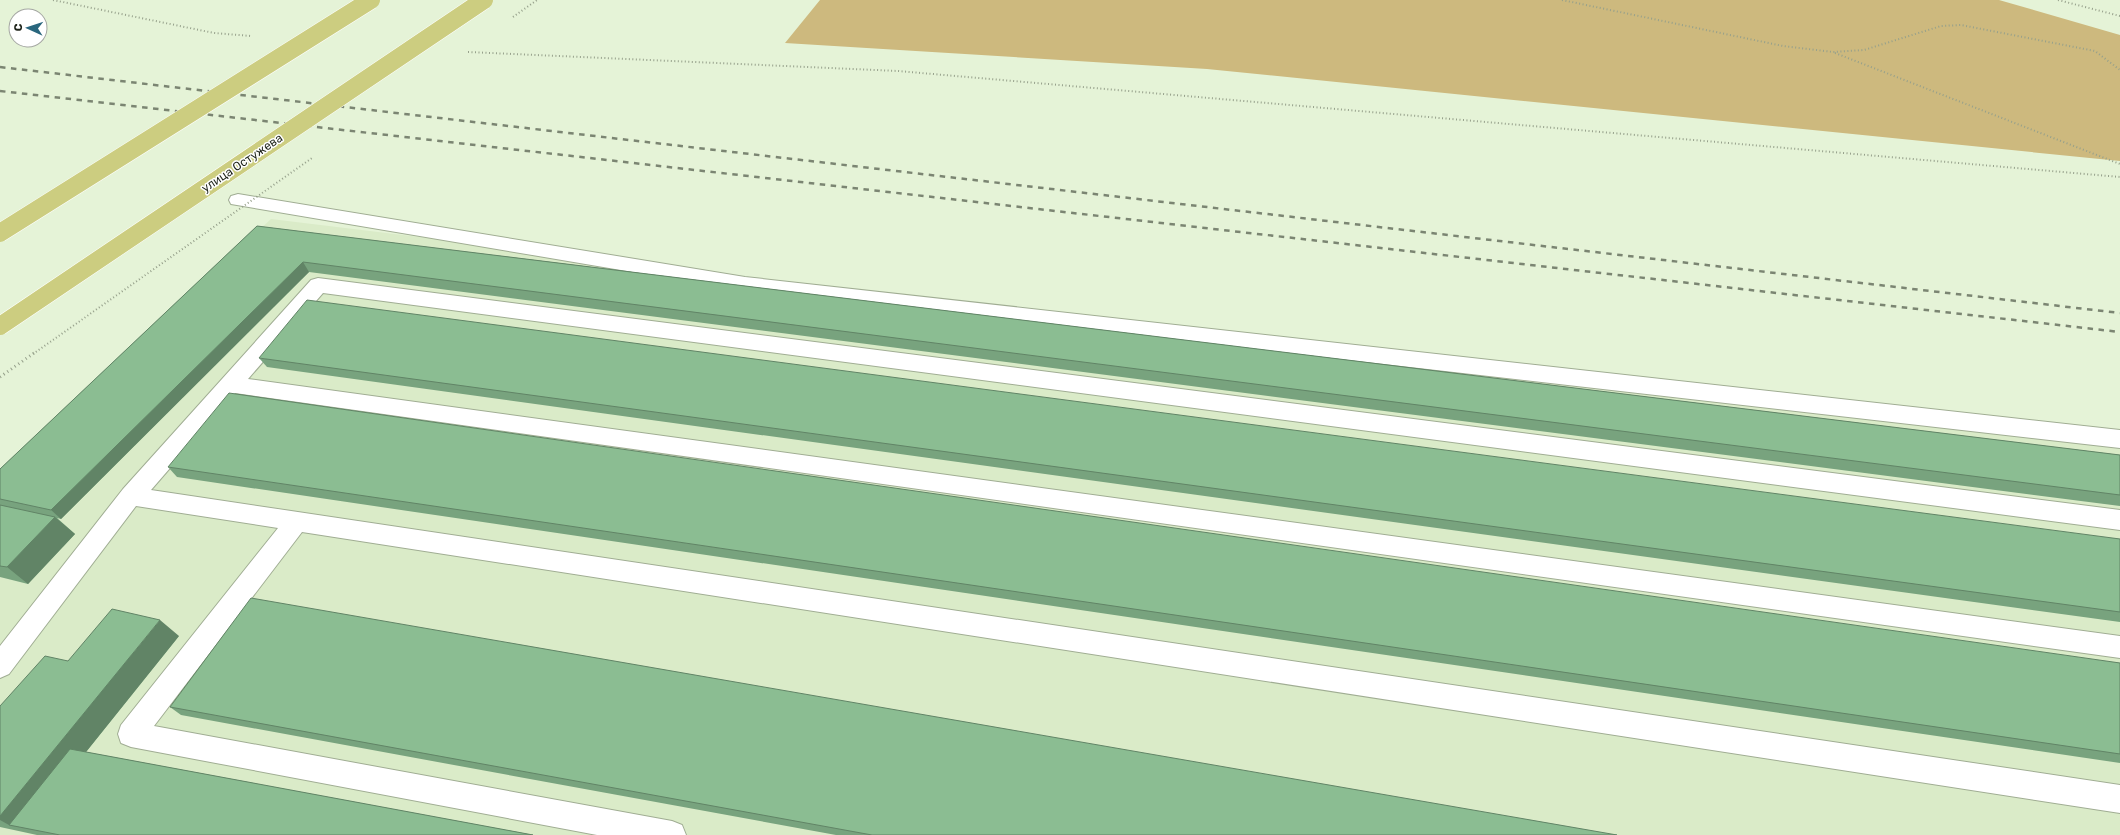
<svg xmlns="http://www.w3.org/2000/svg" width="2120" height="835" font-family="Rubik,sans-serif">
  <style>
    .built { fill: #daebc8 }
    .forest { fill: #cdb97e }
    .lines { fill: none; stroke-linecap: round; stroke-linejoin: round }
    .lane-casing { stroke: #a0ad93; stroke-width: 2 }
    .path { stroke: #96a08b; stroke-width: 2; stroke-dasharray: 1 2.5; stroke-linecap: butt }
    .lane { fill: #fff; fill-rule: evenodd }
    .rail { stroke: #7b8572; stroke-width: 2.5; stroke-dasharray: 5.5 5.5; stroke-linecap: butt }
    .primary-bridge-casing { stroke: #fff; stroke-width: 19; stroke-linecap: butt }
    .path-bridge-far1 { stroke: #96a08b; stroke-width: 2; stroke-dasharray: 1 2.5; stroke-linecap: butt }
    .path-bridge { stroke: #96a08b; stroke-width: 3; stroke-dasharray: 1 3.5; stroke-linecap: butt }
    .primary-bridge { stroke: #cccd80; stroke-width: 18 }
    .wall { fill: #78a37e }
    .shaded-wall { fill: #618466 }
    .building { fill: #8bbd92; stroke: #618466 }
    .labels { text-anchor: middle; stroke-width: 3; stroke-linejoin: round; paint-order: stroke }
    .street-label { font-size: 12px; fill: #1e2319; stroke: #fff }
  </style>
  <rect width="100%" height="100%" fill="#e5f3d7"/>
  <path class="built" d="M271,219L2120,444V835H0V470Z"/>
  <path class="forest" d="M820,0H1999L2120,35V161L1207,69L785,43Z"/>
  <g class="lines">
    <g class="lane-casing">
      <g id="lane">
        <path d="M238,194L745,277L2120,430V448L745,291L231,204L229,200L231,196Z"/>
        <path d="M318,278L2120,510V530L323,293L248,379L2120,636V658L235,393L151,490L2120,785V813L302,532L154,726L672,821L682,825L686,835H597L131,747L121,743L118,734L121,725L278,528L136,506L9,674L0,678V646L123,489L311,280Z"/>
      </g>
    </g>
    <g class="path">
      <path d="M53,0L214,33L251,36"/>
      <path d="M1562,0L1783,46L1833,52L1864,50L1941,26L1961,25L2095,51L2120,70"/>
      <path d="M2058,0L2120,16"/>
      <path d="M468,52L898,71L2120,177"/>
      <path d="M1835,53L2120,164"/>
    </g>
    <use href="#lane" class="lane"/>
    <g class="rail">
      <path d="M0,67L2120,313"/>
      <path d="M0,91L2120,332"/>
    </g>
    <g class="primary-bridge-casing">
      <g id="primary-bridge">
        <path d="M0,233L371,0"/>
        <path d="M0,326L484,0"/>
      </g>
    </g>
    <g class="path-bridge-far1">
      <path d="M513,17L537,0"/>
      <path d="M33,354L312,158"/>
    </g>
    <path class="path-bridge" d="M0,377L34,353"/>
    <use href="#primary-bridge" class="primary-bridge"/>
  </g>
  <g class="wall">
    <path d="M257,226L2120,455V506L309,272L61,519L57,518L75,534L28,584L0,577V469Z"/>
    <path d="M259,358L2120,539V622L267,367Z"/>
    <path d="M168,467L2120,663V763L177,477Z"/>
    <path d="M179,636L86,752L533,835H37L0,827V706Z"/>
    <path d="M170,707L1617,835H836L181,715Z"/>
  </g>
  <g class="shaded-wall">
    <path d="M303,262L309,272L61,519L51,510Z"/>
    <path d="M55,517L75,534L28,584L7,567Z"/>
    <path d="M160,620L179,636L25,828L9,825L0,820V816Z"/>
  </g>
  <g class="building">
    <path d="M257,226L2120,455V495L303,262L51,510L0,499V469Z"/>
    <path d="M307,300L2120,539V612L259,358Z"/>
    <path d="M229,393L2120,663V754L168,467Z"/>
    <path d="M0,505L55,517L7,567L0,566Z"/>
    <path d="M251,598L1617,835H872L170,707Z"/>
    <path d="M112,609L160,620L0,816V706L45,656L68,661Z"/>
    <path d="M70,749L533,835H60L9,825Z"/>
  </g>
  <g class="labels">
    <g class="street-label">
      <text transform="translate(242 163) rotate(-34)" y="4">улица Остужева</text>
    </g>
  </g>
  <g transform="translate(28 28) rotate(273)"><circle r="19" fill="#ffffff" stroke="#a5a7a3"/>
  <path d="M0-3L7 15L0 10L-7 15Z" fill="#29667d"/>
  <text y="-6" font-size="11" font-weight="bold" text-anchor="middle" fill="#1e2319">С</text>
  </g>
</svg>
